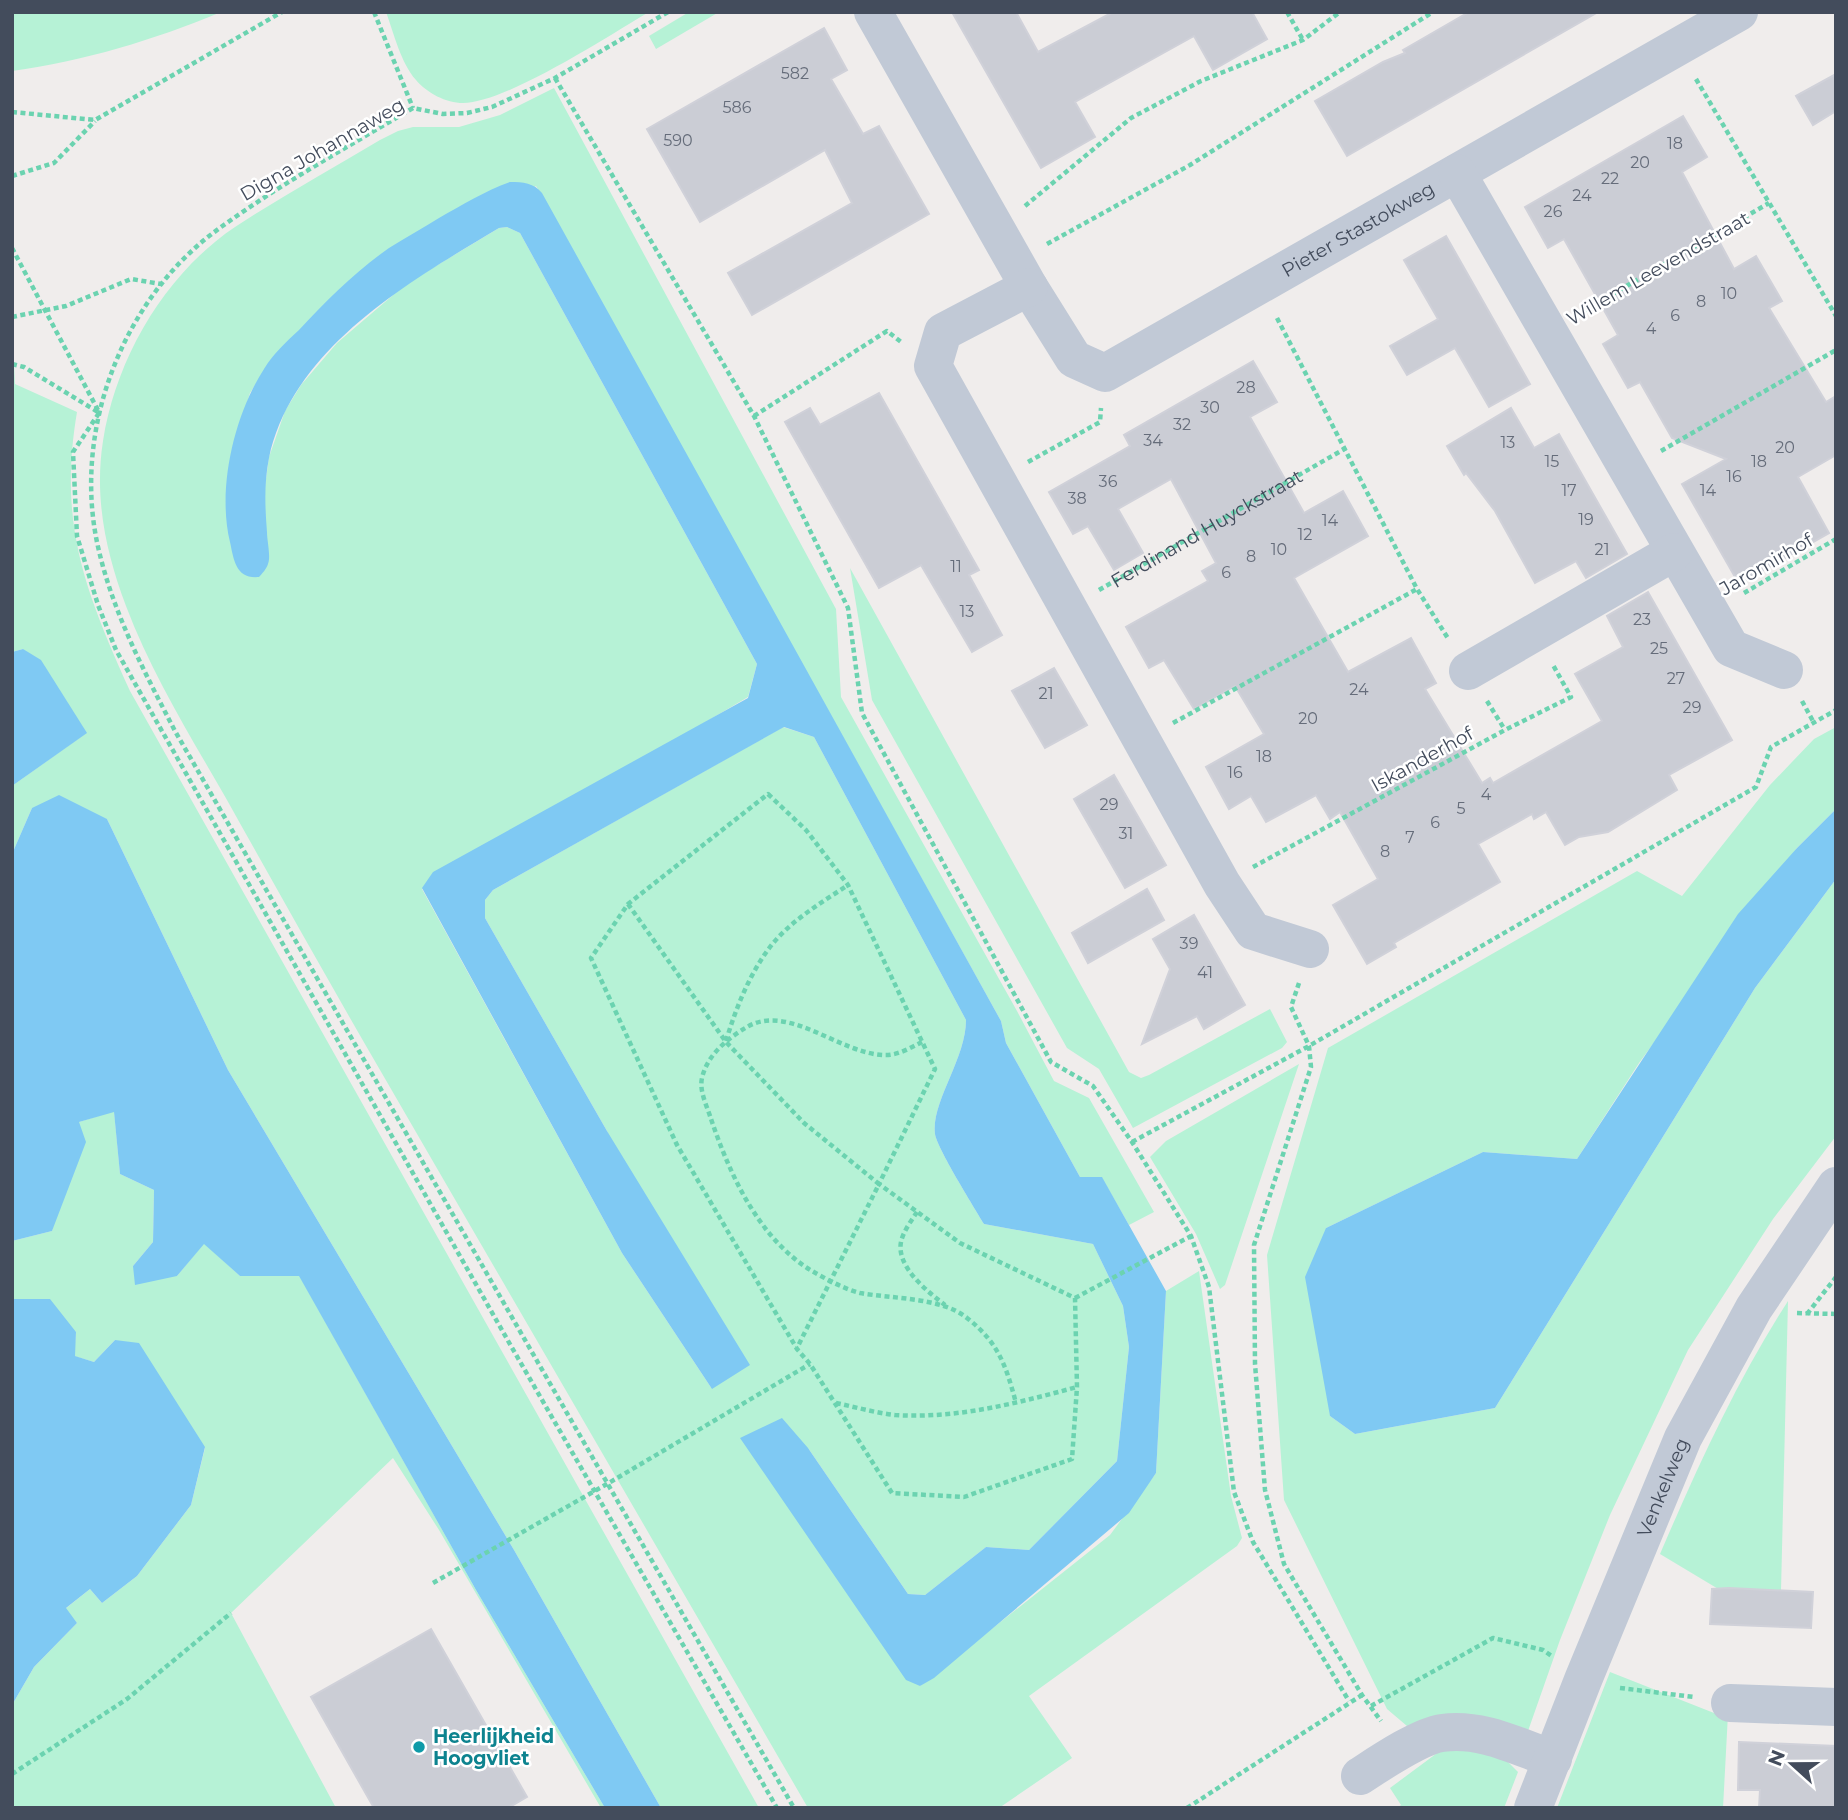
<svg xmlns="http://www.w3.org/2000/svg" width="1848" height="1820" font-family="Montserrat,sans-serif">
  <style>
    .green { fill: #b6f2d6 }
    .water { fill: #7fc9f3 }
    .building { fill: #cbcdd5; stroke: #d0d1d9; stroke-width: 2 }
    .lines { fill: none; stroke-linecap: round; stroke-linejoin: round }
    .path { stroke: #6bd3b0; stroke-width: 4.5; stroke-dasharray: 5 3.5; stroke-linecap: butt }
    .minor { stroke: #c1c9d6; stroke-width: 38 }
    .culture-dot { fill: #0f9aa8; stroke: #fff; stroke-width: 2.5 }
    .labels { text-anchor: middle; stroke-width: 5; stroke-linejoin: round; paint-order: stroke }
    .number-label { font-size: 16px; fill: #656c7a }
    .street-label { font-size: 19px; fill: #434c5c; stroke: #fff }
    .culture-label { font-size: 19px; font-weight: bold; fill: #0d838f; stroke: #fff; text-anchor: start }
  </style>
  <rect width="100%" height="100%" fill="#f0edec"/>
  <g class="green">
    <path d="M12,12H221C154,40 84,61 12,71Z"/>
    <path d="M386,12H649C608,36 506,103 463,103C446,103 427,93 416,80C401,63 394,34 386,12Z"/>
    <path d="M689,12H719L656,49L649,36Z"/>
    <path d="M554,88L836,609L841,697L1017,1011L1054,1081L1089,1098L1154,1212L1129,1225L1102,1178L1080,1177L1006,1043L1001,1021L536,186L272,358L250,393L232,449L268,563L264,493L269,457L285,411L301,385L337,343L406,284L499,228L507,227L520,233L757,664L748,697L422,889L622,1253L712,1389L607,1131L485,918V900L493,890L783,727L814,737L966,1020C966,1059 931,1102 935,1134C937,1148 974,1207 984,1224L1093,1244L1123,1306L1129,1347L1117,1461L1029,1550L986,1547L925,1595L908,1594L808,1448L920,1686L1110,1535L1156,1473L1166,1291L1199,1271L1231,1496L1242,1538L1237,1546L1029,1696L1072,1758L999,1808H808C662,1556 515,1303 369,1051C321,968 274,884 227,800C191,737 152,675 126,606C106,553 94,498 103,441C116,358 165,274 235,227C282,196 332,169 380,140L398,131L413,127H459L500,115Z"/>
    <path d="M12,323L15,384L77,412C58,524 85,591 130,691L759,1808H661L514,1550L228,1070L107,819L32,808L12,854V786L86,733L23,649L12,652Z"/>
    <path d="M850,568L1129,1072L1141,1078L1149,1075L1270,1009L1287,1042L1282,1048L1133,1128L1099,1069L1067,1048L872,700Z"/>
    <path d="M1836,727V809L1797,848L1639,1063L1577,1159L1483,1152L1326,1228L1330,1416L1355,1434L1495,1408L1755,988L1836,879V1136L1773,1219L1688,1350L1610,1515L1560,1640L1528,1731L1407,1726L1387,1709L1284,1500L1267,1255L1328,1048L1637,871L1682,896L1770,785L1814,739Z"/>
    <path d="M1299,1064L1225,1285L1220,1289L1196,1234L1150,1157L1166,1141Z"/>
    <path d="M114,1111L120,1174L154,1190L153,1242L133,1266L177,1276L204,1243L240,1276L299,1275L476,1590L605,1808H601L439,1530L393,1458L231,1613L336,1808H12V1705L34,1667L77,1623L65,1609L90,1589L102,1603L137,1576L191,1505L205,1448L115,1340L94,1362L74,1356L76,1332L12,1299V1241L52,1231L79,1122Z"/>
    <path d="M1788,1301L1781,1591L1720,1590L1660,1554C1697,1468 1737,1380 1788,1301Z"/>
    <path d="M1610,1672L1714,1713L1728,1714L1723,1808H1557Z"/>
    <path d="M1448,1745L1502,1756L1518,1772L1504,1808H1397L1401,1805L1390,1788Z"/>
  </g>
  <g class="water">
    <path d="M510,182C523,182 534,183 542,193L1001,1021L1006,1043L1080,1177H1102L1166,1291L1156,1473L1129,1513L934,1678L920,1686L906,1680L740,1438L782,1418L808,1448L908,1594L925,1595L986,1547L1029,1550L1117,1461L1129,1347L1123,1306L1093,1244L984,1224C974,1207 937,1148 935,1134C931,1102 966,1059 966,1020L814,737L784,727L493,890L485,900V918L607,1131L750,1365L712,1389L622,1253L422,888L433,872L748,698L757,664L520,233L507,227L499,228C409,282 293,347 269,458C264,483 265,507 267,532C267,541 271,556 268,564C267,568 262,574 259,577C236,579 234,561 230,542C217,489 234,415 264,369C273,354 286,342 299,330C326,301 356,271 389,248C405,238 423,228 439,218C462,205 485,191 510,182Z"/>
    <path d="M23,649L41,660L87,733L12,786V652Z"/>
    <path d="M59,795L107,819L228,1070L514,1550L661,1808H605L476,1590L299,1276H240L204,1244L177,1276L135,1285L133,1266L153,1242L154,1190L120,1174L114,1112L79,1122L86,1142L52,1231L12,1241V854L32,808Z"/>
    <path d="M1836,809V879L1755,988L1495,1408L1355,1434L1330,1416L1305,1277L1326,1228L1483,1152L1577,1159L1738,914L1797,848Z"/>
    <path d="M12,1299H50L76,1332L75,1356L94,1362L115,1340L139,1343L205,1447L191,1505L137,1576L102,1603L90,1589L66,1608L77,1623L34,1667L12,1705Z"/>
  </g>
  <g class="building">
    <path d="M952,12H1016L1038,52L1113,12H1252L1267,39L1213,70L1194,36L1075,102L1095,137L1041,168Z"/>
    <path d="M1469,12H1598L1347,156L1315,101L1383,62L1405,53L1403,50Z"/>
    <path d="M824,28L847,70L831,79L863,134L879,126L929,214L752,315L728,273L852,203L825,150L700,222L647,129Z"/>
    <path d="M1836,74V111L1813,125L1796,96Z"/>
    <path d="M1683,116L1707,157L1682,172L1734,269L1756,256L1782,301L1769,308L1826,402L1836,396V455L1798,477L1829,533L1739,584L1682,484L1726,459L1672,438L1640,382L1628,388L1603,344L1618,335L1564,239L1548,248L1525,207Z"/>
    <path d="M1446,236L1530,384L1489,407L1455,348L1407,375L1390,346L1438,319L1404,260Z"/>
    <path d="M1253,361L1277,402L1250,417L1304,513L1343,491L1368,536L1294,578L1348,672L1411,638L1436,683L1425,689L1482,783L1490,778L1493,783L1602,721L1575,674L1623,647L1607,616L1648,592L1732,740L1669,775L1677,790L1608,832L1579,837L1565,845L1546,812L1534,819L1532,814L1478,844L1500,882L1394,943L1396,947L1367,964L1333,905L1378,879L1340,812L1330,819L1316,795L1266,822L1251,796L1229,809L1206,767L1264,734L1235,686L1194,709L1164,660L1149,668L1126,627L1208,581L1202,571L1216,563L1171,479L1118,509L1143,553L1114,570L1088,526L1073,534L1049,492L1130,446L1124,435Z"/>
    <path d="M879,393L979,570L969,575L1002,635L972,652L921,565L879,588L785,422L810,408L820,425Z"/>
    <path d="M1511,408L1534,448L1559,434L1627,554L1586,578L1576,561L1535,583L1495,511L1466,473L1464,475L1447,446Z"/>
    <path d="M1054,668L1087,725L1045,748L1012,691Z"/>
    <path d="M1114,775L1166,865L1125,888L1074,799Z"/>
    <path d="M1147,889L1164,920L1088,963L1072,933Z"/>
    <path d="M1194,915L1245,1005L1204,1029L1197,1016L1142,1044L1170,969L1153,939Z"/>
    <path d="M1729,1588L1813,1592L1811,1628L1710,1624L1712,1589Z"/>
    <path d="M431,1629L527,1797L508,1808H374L311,1697Z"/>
    <path d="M1739,1742L1836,1746V1808H1759L1760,1790H1738Z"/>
  </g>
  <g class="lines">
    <g class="path">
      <path d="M374,12L413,108"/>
      <path d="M668,12L555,78L492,107L467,113L443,114L413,108C364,137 315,165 268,195C243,212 217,228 195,248C113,322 73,444 99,551C114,615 145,673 175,731L794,1808"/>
      <path d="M1287,12L1303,40"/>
      <path d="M555,78L754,416L848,608L862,713L1051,1062L1093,1086L1132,1142L1191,1236L1209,1287L1234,1492L1253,1542L1349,1701"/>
      <path d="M1696,79L1836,316"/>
      <path d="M12,112L95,120L282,12"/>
      <path d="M12,176L54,163L95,121"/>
      <path d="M1025,206L1131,118L1201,81L1303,40L1340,12"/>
      <path d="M1047,244L1190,165L1433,12"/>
      <path d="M12,248L99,412"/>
      <path d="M1582,312L1769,203"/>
      <path d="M12,317L66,306L131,279L161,284"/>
      <path d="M1277,318L1417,589L1449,640"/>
      <path d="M12,364L24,367L98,412"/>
      <path d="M99,413L73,452L77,536L98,605L116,650L511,1346L777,1808"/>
      <path d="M754,416L887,331L901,342"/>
      <path d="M1661,451L1836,350"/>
      <path d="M1028,462L1100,422L1101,408"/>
      <path id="s1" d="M1099,590L1346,448"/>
      <path d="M1744,593L1836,539"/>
      <path d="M1487,701L1505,730"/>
      <path d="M1802,701L1814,723"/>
      <path d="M1173,723L1417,589"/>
      <path d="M768,794L806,830L848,885L935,1069L879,1184L960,1243L1075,1298L1077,1387L1072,1459L964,1497L892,1493L810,1364L797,1349L677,1145L591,958L628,904Z"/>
      <path d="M1253,867L1505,730L1571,697L1553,665"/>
      <path d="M628,904L726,1042L804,1123L879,1184L797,1348"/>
      <path d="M1299,983L1291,1007L1309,1046L1311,1067L1254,1245L1255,1364L1265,1490L1284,1564L1362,1695L1381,1721"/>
      <path d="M726,1041C736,1008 749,975 770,947C790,921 821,903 848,885"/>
      <path d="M922,1042C910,1048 897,1056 883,1055C839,1053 788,1003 747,1027C728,1038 707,1055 702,1078C699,1091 707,1106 711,1119C730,1175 759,1239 812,1271C826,1279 844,1289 860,1293C893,1299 941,1297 967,1318C999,1343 1006,1366 1016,1403"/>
      <path d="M1132,1142L1309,1046L1756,787L1771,747L1836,710"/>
      <path d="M917,1212C911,1221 903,1232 901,1242C896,1267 928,1292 945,1305"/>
      <path d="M1075,1298L1191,1236"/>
      <path d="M1797,1313L1836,1314"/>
      <path d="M1807,1314L1836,1277"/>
      <path d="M836,1403C855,1407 876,1413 895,1415C958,1419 1017,1403 1077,1387"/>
      <path d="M433,1583L607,1484L810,1364"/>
      <path d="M1620,1688L1694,1697"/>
      <path d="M1371,1706L1493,1638L1543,1650L1553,1657"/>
      <path d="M12,1774L127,1699L231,1613"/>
      <path d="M1187,1808L1362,1695"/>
    </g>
    <g class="minor">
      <path id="s2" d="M873,12L1029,287L1074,359L1105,373L1739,12"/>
      <path d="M1457,173L1731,648L1784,670"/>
      <path d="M1029,287L943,332L933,366L1222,884L1253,931L1310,949"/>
      <path d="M1468,671L1674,552"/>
      <path d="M1730,1703L1836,1707"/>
      <path d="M1360,1776C1380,1763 1420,1736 1442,1733C1481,1727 1518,1747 1553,1759"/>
      <path id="s3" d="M1533,1808L1583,1680L1683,1438L1754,1308L1836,1186"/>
    </g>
  </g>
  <circle class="culture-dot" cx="419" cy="1747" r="7"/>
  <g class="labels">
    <g class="number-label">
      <text x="795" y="79">582</text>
      <text x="737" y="113">586</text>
      <text x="678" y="146">590</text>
      <text x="1675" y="149">18</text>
      <text x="1640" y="168">20</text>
      <text x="1610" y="184">22</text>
      <text x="1582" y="201">24</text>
      <text x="1553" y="217">26</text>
      <text x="1729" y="299">10</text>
      <text x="1701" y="307">8</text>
      <text x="1675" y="321">6</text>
      <text x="1651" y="334">4</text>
      <text x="1246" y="393">28</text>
      <text x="1210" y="413">30</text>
      <text x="1182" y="430">32</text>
      <text x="1153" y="446">34</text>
      <text x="1508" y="448">13</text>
      <text x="1785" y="453">20</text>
      <text x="1552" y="467">15</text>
      <text x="1759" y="467">18</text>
      <text x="1734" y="482">16</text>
      <text x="1108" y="487">36</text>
      <text x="1569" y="496">17</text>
      <text x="1708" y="496">14</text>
      <text x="1077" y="504">38</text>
      <text x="1586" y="525">19</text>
      <text x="1330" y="526">14</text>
      <text x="1305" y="540">12</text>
      <text x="1279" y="555">10</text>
      <text x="1602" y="555">21</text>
      <text x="1251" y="562">8</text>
      <text x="956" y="572">11</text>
      <text x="1226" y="578">6</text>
      <text x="967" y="617">13</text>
      <text x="1642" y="625">23</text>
      <text x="1659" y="654">25</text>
      <text x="1676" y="684">27</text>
      <text x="1359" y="695">24</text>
      <text x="1046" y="699">21</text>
      <text x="1692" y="713">29</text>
      <text x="1308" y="724">20</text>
      <text x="1264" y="762">18</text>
      <text x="1235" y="778">16</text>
      <text x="1486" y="800">4</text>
      <text x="1109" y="810">29</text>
      <text x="1461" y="814">5</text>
      <text x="1435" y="828">6</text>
      <text x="1126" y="839">31</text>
      <text x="1410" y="843">7</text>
      <text x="1385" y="857">8</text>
      <text x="1189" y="949">39</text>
      <text x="1205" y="978">41</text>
    </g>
    <g class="street-label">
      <text transform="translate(322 149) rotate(-30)" y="7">Digna Johannaweg</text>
      <text dy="7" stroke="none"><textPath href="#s2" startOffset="726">Pieter Stastokweg</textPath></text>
      <text transform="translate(1658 268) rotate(-30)" y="7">Willem Leevendstraat</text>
      <text dy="7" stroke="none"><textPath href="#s1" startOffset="124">Ferdinand Huyckstraat</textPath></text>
      <text transform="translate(1766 564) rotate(-30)" y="7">Jaromirhof</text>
      <text transform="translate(1422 759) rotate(-29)" y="7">Iskanderhof</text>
      <text dy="7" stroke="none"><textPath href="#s3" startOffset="346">Venkelweg</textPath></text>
    </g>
    <g class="culture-label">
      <text x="433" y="1743">Heerlijkheid<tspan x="433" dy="22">Hoogvliet</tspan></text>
    </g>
  </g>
  <rect width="1848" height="1820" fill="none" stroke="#434c5c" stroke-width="28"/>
  <g transform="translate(1792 1764) rotate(291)" stroke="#ffffff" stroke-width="5" paint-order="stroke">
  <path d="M0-5L12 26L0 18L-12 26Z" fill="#434c5c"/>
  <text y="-10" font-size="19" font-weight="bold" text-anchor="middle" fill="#434c5c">N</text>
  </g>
</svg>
